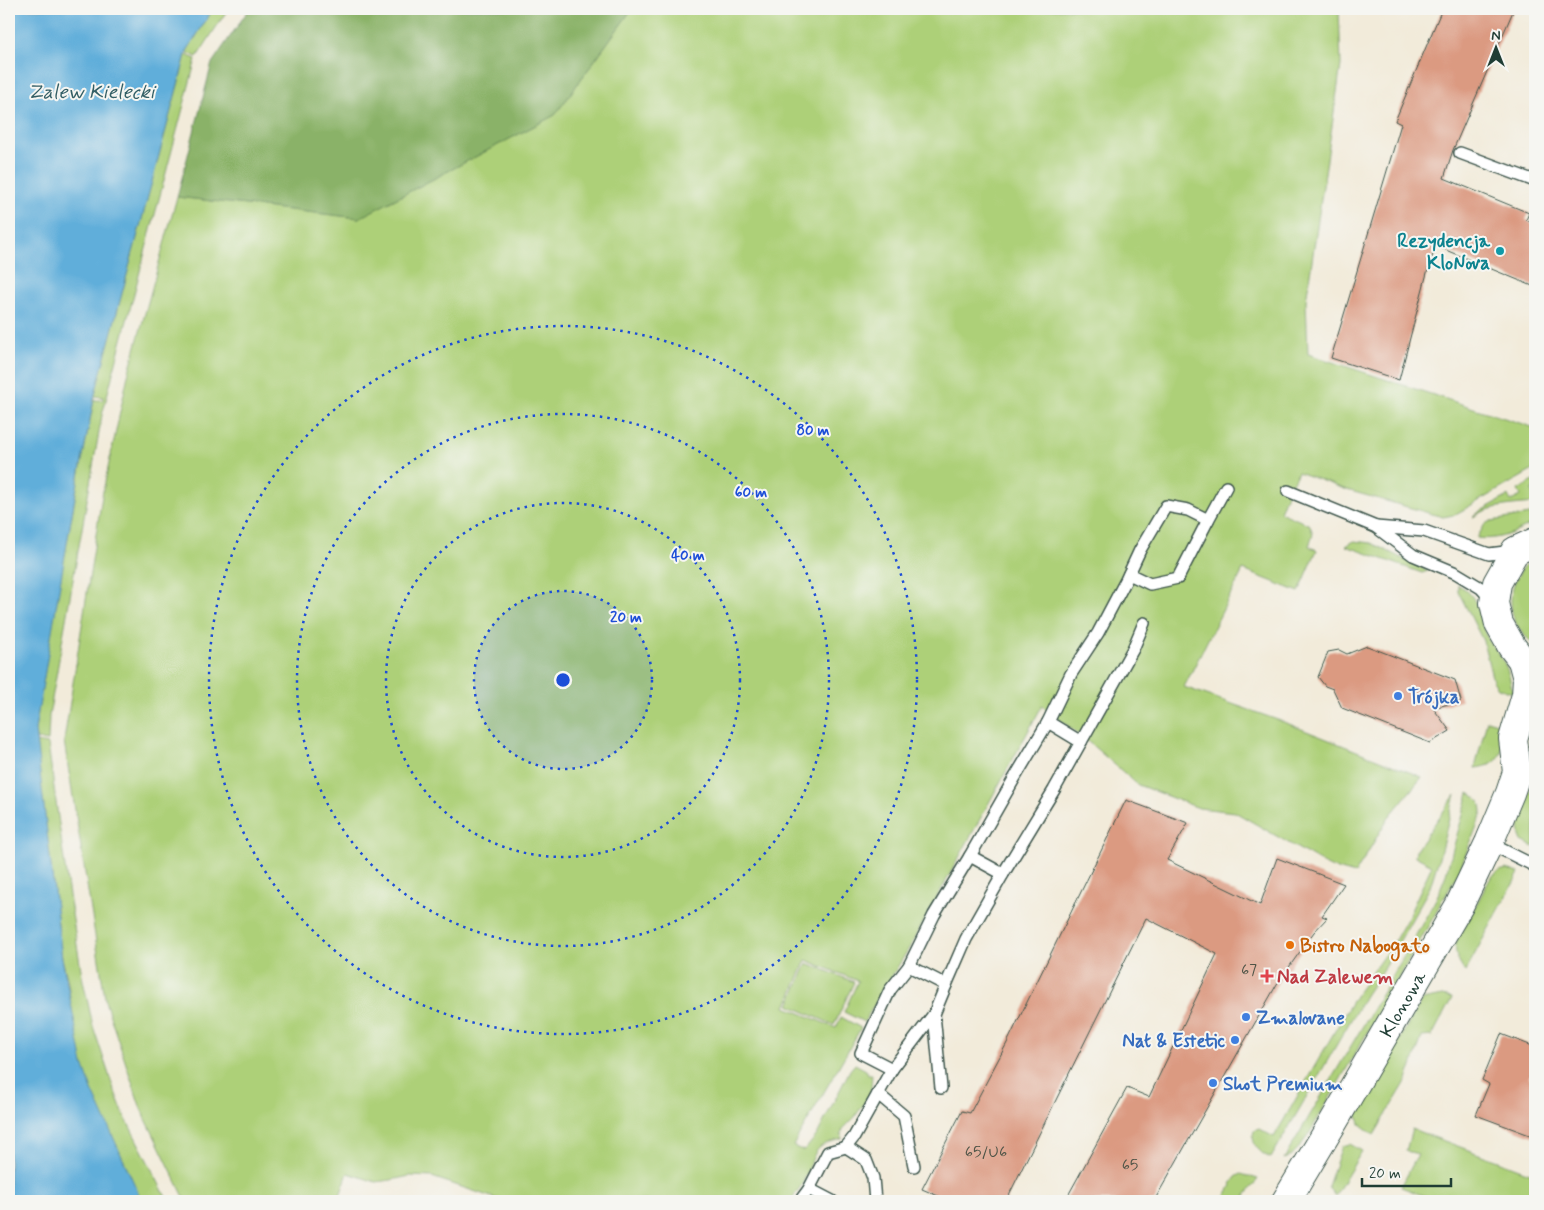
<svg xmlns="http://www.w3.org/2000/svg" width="1544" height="1210" font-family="Mynerve,sans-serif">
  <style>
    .green { fill: #add078; stroke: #668656 }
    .forest { fill: #8ab268; stroke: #54784e }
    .water { fill: #61aeda; stroke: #407687 }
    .building { fill: #db9a81 }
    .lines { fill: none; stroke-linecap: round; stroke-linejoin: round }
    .lane-casing { stroke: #3f574d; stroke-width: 14 }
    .secondary-casing { stroke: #3f574d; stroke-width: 30 }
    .lane { stroke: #fff; stroke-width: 11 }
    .secondary { stroke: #fff; stroke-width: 28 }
    .ring { fill: none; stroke: #1d4ed8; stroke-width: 2.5; stroke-dasharray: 2.5 5 }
    .culture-dot { fill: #0f9aa8; stroke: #f6f6f2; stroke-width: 2 }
    .shop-dot { fill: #3f7fe0; stroke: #f6f6f2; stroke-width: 2 }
    .food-dot { fill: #e8710a; stroke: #f6f6f2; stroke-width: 2 }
    .health-dot { fill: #e0444e; stroke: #f6f6f2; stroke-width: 2 }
    .labels { text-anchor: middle; stroke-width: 4; stroke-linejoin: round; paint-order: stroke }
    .number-label { font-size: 16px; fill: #4e5447 }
    .culture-label { font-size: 19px; font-weight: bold; fill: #0d838f; stroke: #f6f6f2; text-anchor: end }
    .shop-label { font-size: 19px; font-weight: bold; fill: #366cbe; stroke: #f6f6f2; text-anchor: start }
    .food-label { font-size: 19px; font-weight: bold; fill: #c56008; stroke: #f6f6f2; text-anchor: start }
    .health-label { font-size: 19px; font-weight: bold; fill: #be3a42; stroke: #f6f6f2; text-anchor: start }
    .street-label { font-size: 19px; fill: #1f3d34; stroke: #f6f6f2 }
    .water-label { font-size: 20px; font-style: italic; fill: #335f66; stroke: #f6f6f2 }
    .centre { fill: #1d4ed8; stroke: #f6f6f2; stroke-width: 2.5 }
    .ring-label { font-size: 15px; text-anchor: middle; font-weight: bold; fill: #1d4ed8; stroke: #f6f6f2; stroke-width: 4; stroke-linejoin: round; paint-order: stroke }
  </style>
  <rect width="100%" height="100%" fill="#f6f6f2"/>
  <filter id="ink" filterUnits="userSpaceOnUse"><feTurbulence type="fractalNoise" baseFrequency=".02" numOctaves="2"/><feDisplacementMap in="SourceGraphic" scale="10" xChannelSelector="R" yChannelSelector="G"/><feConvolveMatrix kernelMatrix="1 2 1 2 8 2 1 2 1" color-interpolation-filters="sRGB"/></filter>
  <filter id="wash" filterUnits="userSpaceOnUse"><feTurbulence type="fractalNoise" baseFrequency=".0096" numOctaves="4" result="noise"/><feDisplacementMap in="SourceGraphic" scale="20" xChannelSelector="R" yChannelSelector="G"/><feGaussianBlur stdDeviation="1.12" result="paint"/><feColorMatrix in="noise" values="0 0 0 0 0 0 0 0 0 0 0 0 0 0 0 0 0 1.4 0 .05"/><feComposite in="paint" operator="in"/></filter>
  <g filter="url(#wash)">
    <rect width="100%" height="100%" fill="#f2ebda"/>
    <g class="green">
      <path d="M213,9H228L197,57L186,52L187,51Z"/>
      <path d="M632,9H1339L1341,65L1306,301L1308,354L1535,428V469L1454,515L1443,517L1347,490L1298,472L1288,491L1280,512L1310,525L1313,534L1309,546L1317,550L1299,592L1243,570L1184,687L1289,724L1422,777L1388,818L1355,874L1330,867L1235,812L1199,808L1138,785L1092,745L1042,706L911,945L864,1022L844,1012L858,981L806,960L786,1007L836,1028L841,1017L861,1028L793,1146L804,1151L817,1135L850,1070L855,1064L866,1070L868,1074H872L871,1089L869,1096L854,1118L843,1129L841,1134L842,1139C808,1146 817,1156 803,1182C800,1189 794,1195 790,1201H503L432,1177L410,1176L391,1180L376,1182L348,1173L338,1201H186L141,1109L106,1004L64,741L102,496L128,375L177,197L359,218L555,115Z"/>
      <path d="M186,55L196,59L102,415L49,716L48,741L36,739L35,730C53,620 72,509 94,400H103V397L94,396L95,394Z"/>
      <path d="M1535,480V489L1532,490L1535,503C1514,505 1491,505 1473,517L1479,512L1508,496L1511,501L1521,496L1518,490Z"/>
      <path d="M1535,514V523C1516,532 1499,541 1477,538L1485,524L1491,521Z"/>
      <path d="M1354,541L1371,543L1428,571L1422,573L1346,546Z"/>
      <path d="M1535,557V644C1502,624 1504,578 1535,557Z"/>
      <path d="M1458,585C1480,595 1478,617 1486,635C1490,643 1496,650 1501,657C1509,669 1510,681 1513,693L1498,688L1493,681L1483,641L1458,591Z"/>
      <path d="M1487,720L1507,726C1500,752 1505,765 1475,768Z"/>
      <path d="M36,742L48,744L68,889L82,976L93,1026L112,1084L124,1115L168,1201H127L80,1076L68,982L62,958Z"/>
      <path d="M1535,780V844L1533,847L1522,841L1520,836L1518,817Z"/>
      <path d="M1469,793C1478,798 1482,802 1482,813L1460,869L1445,897L1441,900V902L1437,911L1309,1134C1301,1145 1296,1154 1284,1159L1406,953L1437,897L1445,877Z"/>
      <path d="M1455,795L1439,858L1430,887L1389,960L1366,994L1271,1158C1260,1154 1250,1143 1254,1131L1259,1129L1274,1137L1355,996L1395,940L1407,919L1432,865L1415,856L1416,850Z"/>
      <path d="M1507,869L1519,873L1465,972C1458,962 1454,954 1456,942L1491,877L1499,871Z"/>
      <path d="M807,963L854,982L834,1025L789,1005Z"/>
      <path d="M1442,996L1452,998L1432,1036L1422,1037L1407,1080L1374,1135L1360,1124L1357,1113L1422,1000Z"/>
      <path d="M1412,1129L1535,1175V1201H1438L1401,1187L1418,1154L1406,1151Z"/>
      <path d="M1350,1144L1362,1151L1335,1196L1328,1186L1342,1146Z"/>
      <path d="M1241,1174L1258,1179L1242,1201H1223L1232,1185L1231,1184L1236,1177Z"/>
    </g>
    <path class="forest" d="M249,9H632L555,115L359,218L177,197L212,63Z"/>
    <path class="water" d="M9,9H213L187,51L95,394L75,497L35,730L62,958L83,1064L92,1090L142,1201H9Z"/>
    <g id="blocks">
      <g class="building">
        <path d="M1442,9H1514L1453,150L1444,178L1529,213L1526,220L1535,224V287L1436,246L1428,269L1399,380L1331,358L1401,124L1395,121Z"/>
        <path d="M1367,646L1455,680L1461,701L1433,708L1450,731L1430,743L1342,708L1333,689L1325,686L1318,677L1328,652L1339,650L1347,654Z"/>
        <path d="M1126,800L1188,823L1167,860L1260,905L1277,858L1344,884L1322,916L1327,918L1314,932L1277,984L1154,1201H1065L1127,1088L1149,1097L1217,954L1146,918L1006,1201H950L922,1189L962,1111L970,1113L1007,1043Z"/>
        <path d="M1501,1034L1535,1047V1060L1529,1078L1535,1080V1137L1476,1115L1489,1084L1482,1080Z"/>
      </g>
    </g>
  </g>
  <g filter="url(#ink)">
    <use href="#blocks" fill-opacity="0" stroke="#3f574d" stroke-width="1"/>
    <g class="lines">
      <g class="lane-casing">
        <g id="lane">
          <path d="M1460,153L1535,181"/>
          <path d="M1288,491L1376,527L1413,555L1456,573L1481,588L1492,600"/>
          <path d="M1376,527L1424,531L1489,554L1513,551"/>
          <path d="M1129,574L1150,584L1178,578L1208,520"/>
          <path d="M1081,742L1048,722L1071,674L1098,633L1126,580L1140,550L1166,506L1188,510L1208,520L1226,487"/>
          <path d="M1489,843L1535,866"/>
          <path d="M1003,874L970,856L1014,779L1048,722"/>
          <path d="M909,966L890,990L861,1053L892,1069L934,1014"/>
          <path d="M946,985L909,966L934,915L970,856"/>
          <path d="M941,1088L934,1014L946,985L966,939L1003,874L1054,790L1133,649L1144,623"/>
          <path d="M878,1094L904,1116L914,1166"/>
          <path d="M846,1147L866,1160L873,1178L875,1201"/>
          <path d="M800,1201L809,1189"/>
          <path d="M832,1201L809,1189L828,1152L846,1147L854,1137L892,1069"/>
        </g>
      </g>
      <g class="secondary-casing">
        <g id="secondary">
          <path d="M1535,542L1515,551L1497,583L1494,603L1499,624L1512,647L1522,660L1535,665"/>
          <path id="s1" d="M1286,1201L1334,1121L1459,906L1489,843L1510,793L1517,772L1513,739L1526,695L1527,679L1522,660"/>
        </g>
      </g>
      <use href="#lane" class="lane"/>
      <use href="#secondary" class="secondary"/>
    </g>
  </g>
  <circle cx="563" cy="680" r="89" fill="#1d4ed8" fill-opacity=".12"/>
  <g class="ring">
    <circle cx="563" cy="680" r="89"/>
    <circle cx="563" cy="680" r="177"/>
    <circle cx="563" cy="680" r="266"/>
    <circle cx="563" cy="680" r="354"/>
  </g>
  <circle class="culture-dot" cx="1500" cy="251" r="5"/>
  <g class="shop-dot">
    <circle cx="1398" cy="696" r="5"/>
    <circle cx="1246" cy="1017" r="5"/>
    <circle cx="1235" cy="1040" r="5"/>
    <circle cx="1213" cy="1083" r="5"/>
  </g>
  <circle class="food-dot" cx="1290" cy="945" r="5"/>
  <path class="health-dot" d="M1264.5 968.5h5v5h5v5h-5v5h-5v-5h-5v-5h5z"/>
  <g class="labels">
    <g class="number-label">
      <text x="1249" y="975">67</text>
      <text x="986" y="1157">65/U6</text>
      <text x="1130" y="1170">65</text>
    </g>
    <g class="culture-label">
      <text x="1490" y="247">Rezydencja<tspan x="1490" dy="22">KloNova</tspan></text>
    </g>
    <g class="shop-label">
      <text x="1408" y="703">Trójka</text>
      <text x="1256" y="1024">Zmalovane</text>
      <text x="1225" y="1047" text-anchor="end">Nat &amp; Estetic</text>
      <text x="1223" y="1090">Shot Premium</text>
    </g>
    <g class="food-label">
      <text x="1300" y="952">Bistro Nabogato</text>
    </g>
    <g class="health-label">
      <text x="1277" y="983">Nad Zalewem</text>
    </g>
    <g class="street-label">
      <text dy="7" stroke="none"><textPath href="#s1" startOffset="229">Klonowa</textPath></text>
    </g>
    <g class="water-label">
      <text x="91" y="98">Zalew Kielecki</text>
    </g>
  </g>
  <circle cx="563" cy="680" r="8" class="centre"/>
  <g class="ring-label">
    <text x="813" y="435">80 m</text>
    <text x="751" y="497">60 m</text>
    <text x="688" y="560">40 m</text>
    <text x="626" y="622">20 m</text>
  </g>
  <rect width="1544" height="1210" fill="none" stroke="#f6f6f2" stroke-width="30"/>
  <g transform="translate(1496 48)" stroke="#f6f6f2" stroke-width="4" paint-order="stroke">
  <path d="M0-4L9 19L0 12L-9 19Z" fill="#1f3d34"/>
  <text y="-8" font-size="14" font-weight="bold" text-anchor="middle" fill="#1f3d34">N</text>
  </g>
  <path d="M1362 1178v8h89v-8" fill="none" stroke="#1f3d34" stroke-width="2.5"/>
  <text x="1369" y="1178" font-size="15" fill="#1f3d34" stroke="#f6f6f2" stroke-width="4" paint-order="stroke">20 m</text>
</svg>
